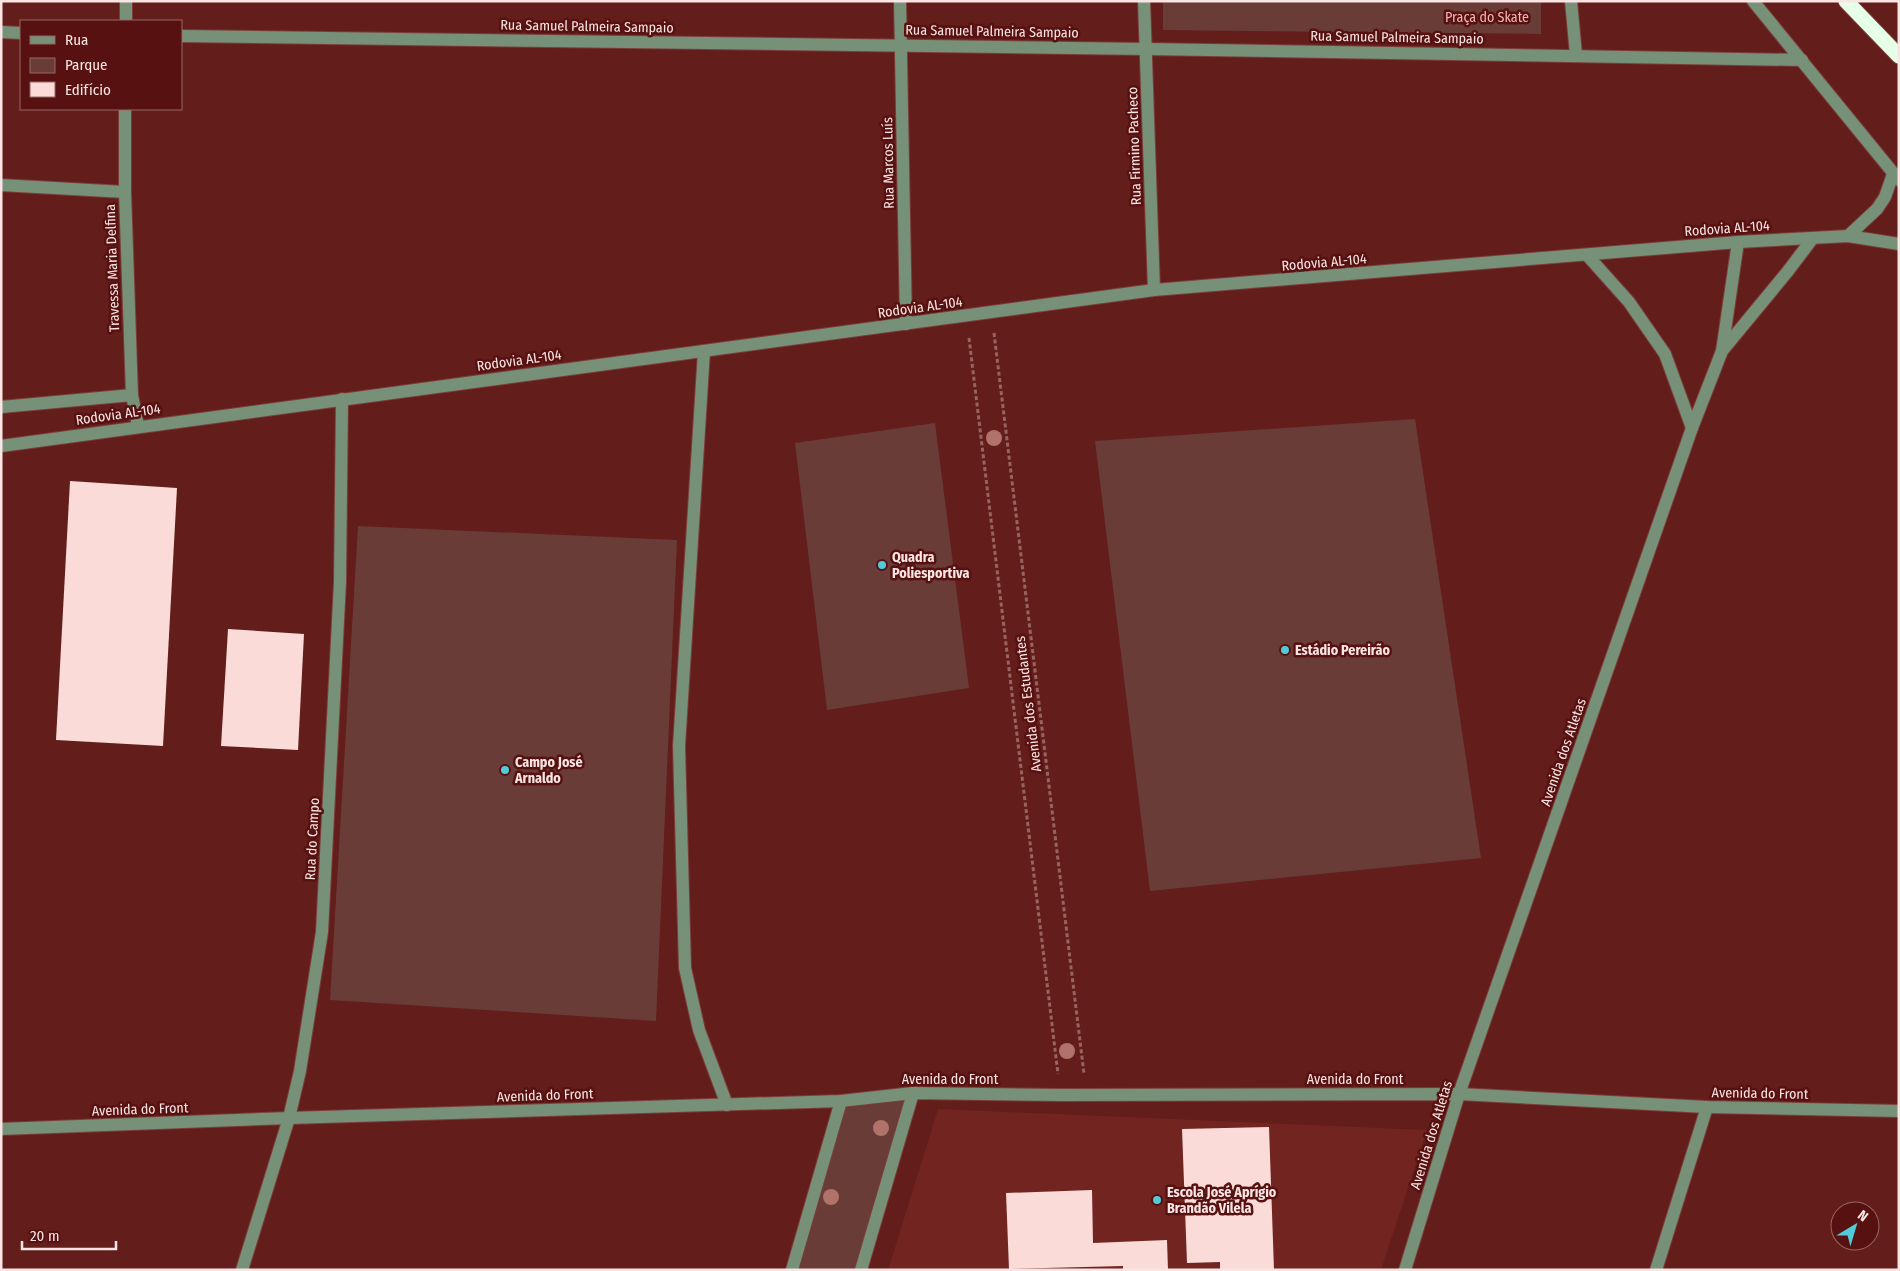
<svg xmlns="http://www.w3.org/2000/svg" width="1900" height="1271" font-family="'Fira Sans Condensed',sans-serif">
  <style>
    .built { fill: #722421 }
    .green { fill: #693c38 }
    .building { fill: #fadbd7 }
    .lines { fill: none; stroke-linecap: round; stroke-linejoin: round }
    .minor-casing { stroke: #7b3d3a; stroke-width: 14 }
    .highway-casing { stroke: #7b3d3a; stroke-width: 17 }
    .path { stroke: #986461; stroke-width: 3; stroke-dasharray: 4 2.5; stroke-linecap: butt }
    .minor { stroke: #779078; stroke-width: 12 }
    .highway { stroke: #e6ffe7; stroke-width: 15 }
    .tree { fill: #b2726c }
    .poi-dot { fill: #52cbd9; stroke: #571110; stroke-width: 2 }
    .labels { text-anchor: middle; stroke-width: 5; stroke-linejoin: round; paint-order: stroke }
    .park-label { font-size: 14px; fill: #f2b7b0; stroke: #571110 }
    .street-label { font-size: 14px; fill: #f9e6e4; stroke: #571110 }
    .poi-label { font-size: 14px; font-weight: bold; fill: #f9e6e4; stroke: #571110; text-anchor: start }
  </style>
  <rect width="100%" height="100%" fill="#631d1a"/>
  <path class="built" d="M938,1109L1427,1130L1381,1270H888Z"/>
  <g class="green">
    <path d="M1163,1H1541V34L1163,30Z"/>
    <path d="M1415,419L1481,858L1150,891L1095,441Z"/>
    <path d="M935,423L969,688L827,710L795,443Z"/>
    <path d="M358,526L677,540L656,1021L330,1000Z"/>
    <path d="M907,1097L855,1270H793L844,1101Z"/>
  </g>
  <g class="building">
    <path d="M70,481L177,488L163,746L56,740Z"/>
    <path d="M228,629L304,634L298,750L221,746Z"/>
    <path d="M1269,1127L1274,1270H1220V1262L1187,1263L1182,1129Z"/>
    <path d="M1092,1190L1093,1243L1167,1240L1168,1270H1123V1266L1009,1269L1006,1193Z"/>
  </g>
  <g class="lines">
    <g class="minor-casing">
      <g id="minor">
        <path d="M900,1L906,324"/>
        <path d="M1144,1L1154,290"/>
        <path d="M1571,1L1576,55"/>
        <path d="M1753,1L1899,180"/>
        <path d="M126,21V1"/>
        <path d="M1,32L21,33"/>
        <path d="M181,36L1146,49L1802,60"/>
        <path d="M125,109V192L132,395L138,426"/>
        <path d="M1,185L125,192"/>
        <path d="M1848,236L1877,209L1885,197L1893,174"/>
        <path d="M1587,255L1629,302L1665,354L1692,428"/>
        <path d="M704,351L679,746L685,968L699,1030L727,1105"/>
        <path d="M1722,351L1788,271L1813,238"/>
        <path d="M1,407L132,395"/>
        <path d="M1,446L1154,290L1738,242L1848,236L1899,244"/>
        <path d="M1,1129L289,1118L841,1101L913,1093L1061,1095L1459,1094L1707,1107L1899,1111"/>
        <path d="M242,1270L289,1118L300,1071L322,932L340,582L342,399"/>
        <path d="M792,1270L841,1101"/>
        <path d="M861,1270L913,1093"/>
        <path d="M1405,1270L1459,1094L1692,428L1722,351L1738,242"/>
        <path d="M1656,1270L1707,1107"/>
      </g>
    </g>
    <g class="highway-casing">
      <path id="highway" d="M1846,1L1899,56"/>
    </g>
    <g class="path">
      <path d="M994,333L1084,1074"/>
      <path d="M969,338L1058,1074"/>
    </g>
    <use href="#minor" class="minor"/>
    <use href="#highway" class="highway"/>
  </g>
  <g class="tree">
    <circle cx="994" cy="438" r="8"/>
    <circle cx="1067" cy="1051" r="8"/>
    <circle cx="881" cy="1128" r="8"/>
    <circle cx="831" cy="1197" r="8"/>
  </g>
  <g class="poi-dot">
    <circle cx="882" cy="565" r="5"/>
    <circle cx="1285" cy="650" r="5"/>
    <circle cx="505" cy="770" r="5"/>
    <circle cx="1157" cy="1200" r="5"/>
  </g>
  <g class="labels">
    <g class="park-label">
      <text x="1487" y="22">Praça do Skate</text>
    </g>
    <g class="street-label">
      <text transform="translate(587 26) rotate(1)" y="5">Rua Samuel Palmeira Sampaio</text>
      <text transform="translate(992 31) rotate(1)" y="5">Rua Samuel Palmeira Sampaio</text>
      <text transform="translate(1397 37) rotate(1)" y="5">Rua Samuel Palmeira Sampaio</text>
      <text transform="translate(1134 146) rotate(-92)" y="5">Rua Firmino Pacheco</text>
      <text transform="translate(888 163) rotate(-91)" y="5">Rua Marcos Luís</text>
      <text transform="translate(1727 228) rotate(-4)" y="5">Rodovia AL-104</text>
      <text transform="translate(1324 262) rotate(-5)" y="5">Rodovia AL-104</text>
      <text transform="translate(112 268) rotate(-92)" y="5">Travessa Maria Delfina</text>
      <text transform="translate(920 307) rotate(-8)" y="5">Rodovia AL-104</text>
      <text transform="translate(519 360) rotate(-8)" y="5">Rodovia AL-104</text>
      <text transform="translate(118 414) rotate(-8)" y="5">Rodovia AL-104</text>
      <text transform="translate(1028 704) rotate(-97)" y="5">Avenida dos Estudantes</text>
      <text transform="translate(1563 752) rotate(-71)" y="5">Avenida dos Atletas</text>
      <text transform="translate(312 839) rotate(-87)" y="5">Rua do Campo</text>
      <text x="950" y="1084">Avenida do Front</text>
      <text x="1355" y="1084">Avenida do Front</text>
      <text transform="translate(1760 1093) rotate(1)" y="5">Avenida do Front</text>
      <text transform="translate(545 1095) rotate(-2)" y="5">Avenida do Front</text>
      <text transform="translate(140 1109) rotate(-2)" y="5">Avenida do Front</text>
      <text transform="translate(1431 1135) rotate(-73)" y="5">Avenida dos Atletas</text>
    </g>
    <g class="poi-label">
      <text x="892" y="562">Quadra<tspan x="892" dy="16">Poliesportiva</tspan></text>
      <text x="1295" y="655">Estádio Pereirão</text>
      <text x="515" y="767">Campo José<tspan x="515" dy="16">Arnaldo</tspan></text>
      <text x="1167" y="1197">Escola José Aprígio<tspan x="1167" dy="16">Brandão Vilela</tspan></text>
    </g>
  </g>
  <rect width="1900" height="1271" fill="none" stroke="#f9e6e4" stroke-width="5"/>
  <rect x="20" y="20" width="162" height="90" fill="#571110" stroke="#986665"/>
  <rect x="30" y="36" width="25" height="8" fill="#779078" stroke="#986665"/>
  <text x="65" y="45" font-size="15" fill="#f9e6e4">Rua</text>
  <rect x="30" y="58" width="25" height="15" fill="#693c38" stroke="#986665"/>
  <text x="65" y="70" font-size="15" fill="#f9e6e4">Parque</text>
  <rect x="30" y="82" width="25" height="15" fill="#fadbd7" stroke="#986665"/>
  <text x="65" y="95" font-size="15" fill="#f9e6e4">Edifício</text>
  <g transform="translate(1855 1226) rotate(38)"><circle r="24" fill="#571110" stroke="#986665"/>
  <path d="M0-4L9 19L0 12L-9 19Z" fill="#52cbd9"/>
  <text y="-8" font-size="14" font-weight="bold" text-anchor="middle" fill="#f9e6e4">N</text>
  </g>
  <path d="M22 1241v8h94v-8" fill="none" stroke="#f9e6e4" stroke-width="2.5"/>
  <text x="30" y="1241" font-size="15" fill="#f9e6e4" stroke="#571110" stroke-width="4" paint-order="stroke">20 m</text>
</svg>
